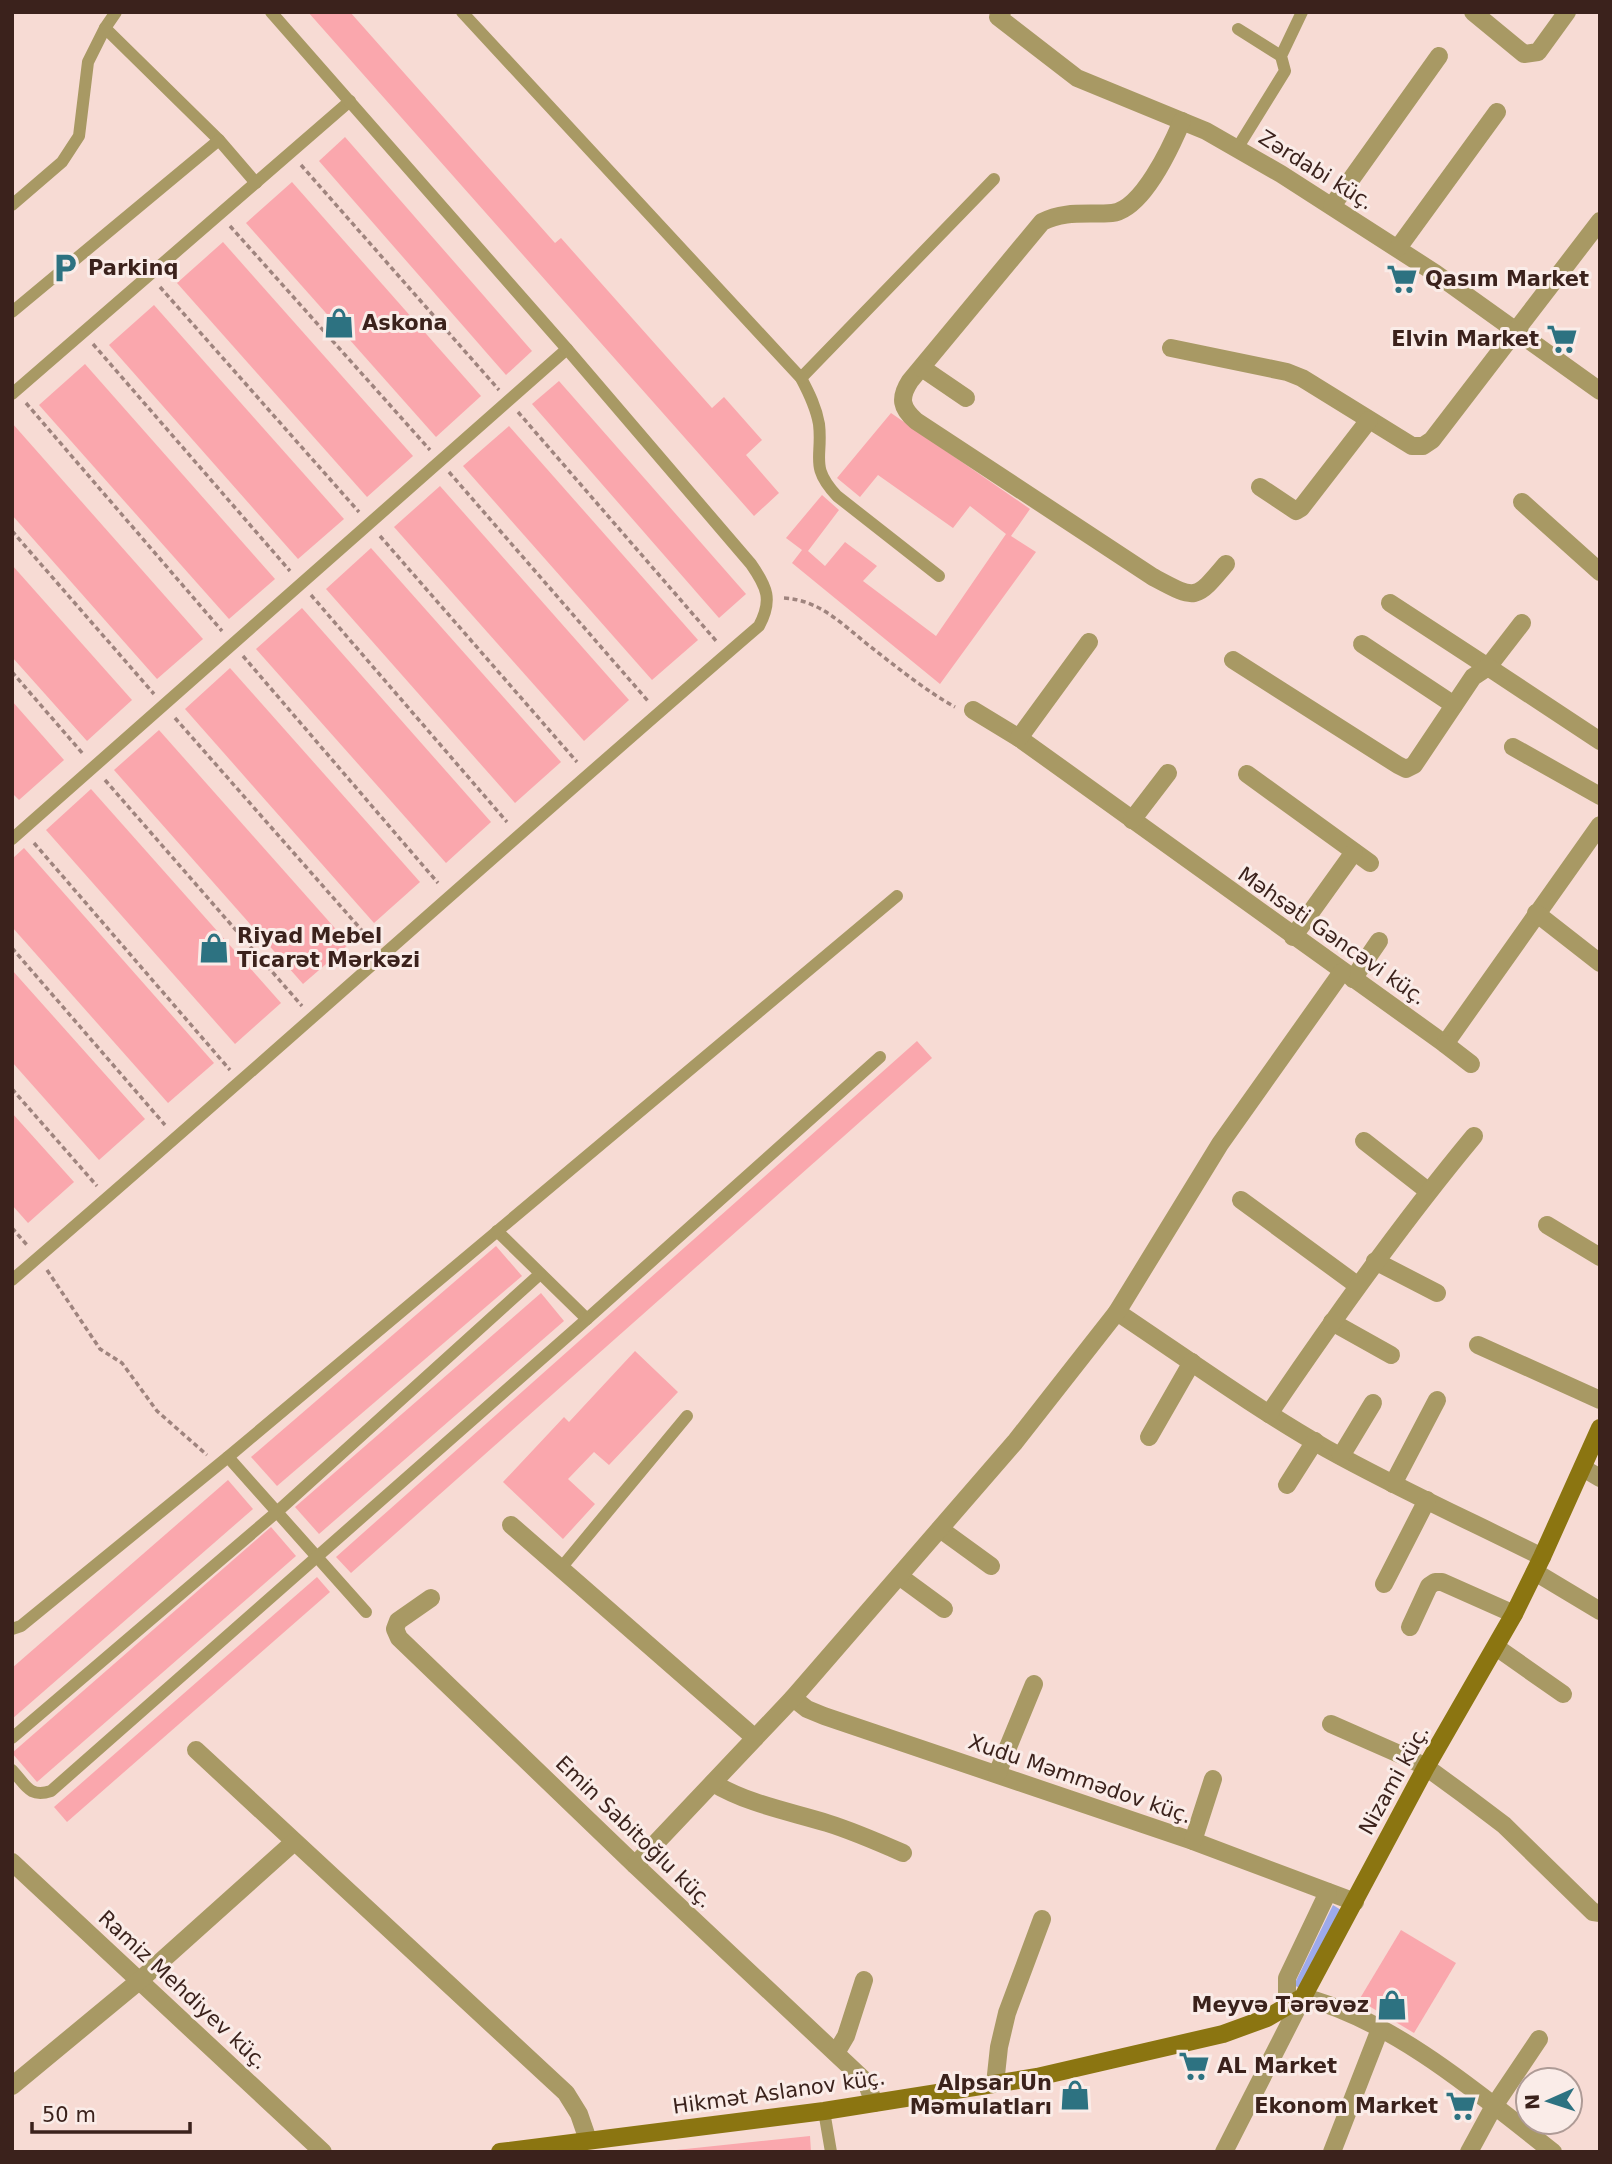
<svg xmlns="http://www.w3.org/2000/svg" width="1612" height="2164" font-family="'DejaVu Sans',sans-serif">
  <style>
    .green { fill: #9daaec }
    .building { fill: #faa7ad }
    .lines { fill: none; stroke-linecap: round; stroke-linejoin: round }
    .path { stroke: #9f847e; stroke-width: 3.5; stroke-dasharray: 5 3.5; stroke-linecap: butt }
    .lane { stroke: #a89964; stroke-width: 12 }
    .street { stroke: #a89964; stroke-width: 18 }
    .secondary { stroke: #8b7511; stroke-width: 18 }
    .labels { text-anchor: middle; stroke-width: 6; stroke-linejoin: round; paint-order: stroke }
    .street-label { font-size: 21px; fill: #3b221c; stroke: #faece8 }
    .poi-label { font-size: 21px; font-weight: bold; fill: #3b221c; stroke: #faece8; text-anchor: start }
  </style>
  <rect width="100%" height="100%" fill="#f7dbd4"/>
  <path class="green" d="M1333,1905L1341,1910L1301,1989L1294,1985Z"/>
  <g class="building">
    <path d="M308,12H350L555,243L561,238L712,408L724,397L762,440L746,455L779,493L754,516Z"/>
    <path d="M345,137L532,351L506,375L319,161Z"/>
    <path d="M292,182L481,396L436,437L246,223Z"/>
    <path d="M223,242L413,456L367,497L177,283Z"/>
    <path d="M154,305L344,519L298,559L109,345Z"/>
    <path d="M85,364L275,579L229,619L39,405Z"/>
    <path d="M559,381L746,594L719,618L532,404Z"/>
    <path d="M891,413L1030,509L1011,536L1036,552L940,684L792,563L802,550L786,538L822,495L839,510L808,551L825,566L845,542L877,566L863,581L936,636L1006,534L970,506L953,528L878,475L860,497L837,478Z"/>
    <path d="M12,423L203,639L157,679L12,515Z"/>
    <path d="M509,426L698,640L652,680L463,466Z"/>
    <path d="M440,486L629,700L584,741L394,527Z"/>
    <path d="M371,548L561,762L515,803L326,589Z"/>
    <path d="M12,565L132,700L87,741L12,657Z"/>
    <path d="M302,608L491,822L446,863L256,649Z"/>
    <path d="M230,668L420,882L374,923L185,709Z"/>
    <path d="M12,701L64,760L19,800L12,793Z"/>
    <path d="M159,730L349,944L303,984L114,770Z"/>
    <path d="M91,789L281,1003L235,1044L46,830Z"/>
    <path d="M24,848L214,1063L168,1103L12,927V859Z"/>
    <path d="M12,970L145,1119L99,1160L12,1062Z"/>
    <path d="M917,1041L932,1058L351,1573L336,1557Z"/>
    <path d="M12,1113L74,1182L28,1223L12,1205Z"/>
    <path d="M496,1246L522,1276L277,1486L251,1457Z"/>
    <path d="M541,1293L564,1321L319,1534L295,1507Z"/>
    <path d="M635,1351L678,1392L609,1465L594,1452L568,1479L595,1504L563,1539L503,1482L564,1417L569,1422Z"/>
    <path d="M228,1480L253,1509L12,1719V1668Z"/>
    <path d="M271,1527L296,1556L37,1782L12,1753Z"/>
    <path d="M317,1577L330,1592L67,1822L54,1807Z"/>
    <path d="M1401,1930L1456,1963L1414,2033L1359,2000Z"/>
    <path d="M810,2136L811,2152H676V2150Z"/>
  </g>
  <g class="lines">
    <g class="path">
      <path d="M301,165L499,390"/>
      <path d="M230,226L430,450"/>
      <path d="M160,287L359,512"/>
      <path d="M93,344L290,571"/>
      <path d="M26,403L222,631"/>
      <path d="M518,412L717,642"/>
      <path d="M449,472L648,701"/>
      <path d="M12,531L154,694"/>
      <path d="M380,536L577,762"/>
      <path d="M311,595L507,822"/>
      <path d="M784,598C819,600 841,623 867,644C894,665 926,691 955,707"/>
      <path d="M243,656L438,883"/>
      <path d="M12,672L84,755"/>
      <path d="M175,718L373,943"/>
      <path d="M105,780L302,1006"/>
      <path d="M34,843L230,1070"/>
      <path d="M12,948L165,1125"/>
      <path d="M12,1089L97,1186"/>
      <path d="M12,1228L27,1245"/>
      <path d="M47,1270L100,1349L122,1363L157,1411L207,1455"/>
    </g>
    <g class="lane">
      <path d="M462,12L801,378C809,393 816,407 819,424C823,458 809,466 837,496L939,576"/>
      <path d="M105,28L219,140"/>
      <path d="M1238,29L1281,56"/>
      <path d="M1238,147L1285,71L1281,56L1302,12"/>
      <path d="M12,205L62,162L79,136L88,62L105,28L116,12"/>
      <path d="M12,312L219,140L256,183"/>
      <path d="M801,378L994,179"/>
      <path d="M12,394L350,101"/>
      <path d="M12,839L567,349"/>
      <path d="M497,1231L587,1319"/>
      <path d="M12,1280C263,1064 508,842 759,626C773,600 767,587 751,564L567,349L271,12"/>
      <path d="M228,1457L366,1612"/>
      <path d="M561,1568L687,1416"/>
      <path d="M12,1629L21,1626L228,1457L897,896"/>
      <path d="M12,1738L278,1511L540,1274"/>
      <path d="M12,1770C26,1785 29,1798 51,1791L587,1319L880,1057"/>
      <path d="M824,2111L831,2152"/>
    </g>
    <g class="street">
      <path d="M1002,12L998,17L1077,78L1206,131L1281,174L1435,273L1600,391"/>
      <path d="M1473,12L1524,54L1538,52L1567,12"/>
      <path d="M1182,121C1171,147 1142,210 1112,213C1088,215 1065,210 1042,222L910,381C899,398 901,408 916,421L1153,577C1196,600 1195,601 1226,564"/>
      <path d="M1332,206L1439,56"/>
      <path d="M1398,248L1497,112"/>
      <path d="M1171,348L1287,372L1302,378L1412,446H1423L1432,440L1600,221"/>
      <path d="M922,368L966,398"/>
      <path d="M1260,487L1296,511L1301,508L1369,420"/>
      <path d="M1522,502L1600,572"/>
      <path d="M1390,603L1488,667L1522,623"/>
      <path d="M1362,644L1454,705"/>
      <path d="M1233,660L1398,765L1406,769L1414,765L1473,677L1488,667L1600,741"/>
      <path d="M973,710L1019,738L1445,1044L1600,825"/>
      <path d="M1019,738L1089,642"/>
      <path d="M1513,747L1600,796"/>
      <path d="M1247,774L1370,863"/>
      <path d="M1132,820L1168,773"/>
      <path d="M1536,913L1600,963"/>
      <path d="M1293,937L1354,852"/>
      <path d="M1353,979L1379,941"/>
      <path d="M1445,1044L1471,1064"/>
      <path d="M1364,1141L1428,1191"/>
      <path d="M1241,1200L1357,1285"/>
      <path d="M1547,1225L1600,1257"/>
      <path d="M1375,1261L1437,1293"/>
      <path d="M1117,1312C1186,1358 1255,1408 1327,1449C1397,1488 1470,1521 1542,1557"/>
      <path d="M1332,1322L1391,1355"/>
      <path d="M1478,1345L1600,1400"/>
      <path d="M1269,1414C1334,1318 1400,1225 1474,1136"/>
      <path d="M1149,1437L1192,1362"/>
      <path d="M1341,1456L1373,1403"/>
      <path d="M1583,1468L1600,1478"/>
      <path d="M1393,1484L1437,1400"/>
      <path d="M1287,1485L1315,1441"/>
      <path d="M511,1525L755,1738"/>
      <path d="M940,1529L991,1566"/>
      <path d="M1535,1572L1600,1611"/>
      <path d="M899,1576L944,1609"/>
      <path d="M1384,1584L1427,1500"/>
      <path d="M431,1598L398,1621L395,1629L399,1638L635,1865L862,2078L868,2087L874,2103"/>
      <path d="M1410,1627L1429,1586L1435,1582H1442L1514,1614"/>
      <path d="M1496,1647L1563,1694"/>
      <path d="M793,1698L807,1709L824,1716L1193,1841L1355,1902"/>
      <path d="M1331,1724L1406,1757L1426,1767L1463,1794L1504,1825L1593,1912L1600,1913"/>
      <path d="M196,1750L566,2093L579,2114L588,2140"/>
      <path d="M997,1774L1034,1684"/>
      <path d="M713,1783C748,1804 788,1811 827,1823C853,1831 878,1842 903,1853"/>
      <path d="M1193,1841L1213,1779"/>
      <path d="M12,1862L323,2152"/>
      <path d="M635,1865L793,1698L1015,1442L1117,1312L1220,1144L1342,972"/>
      <path d="M1287,2007V1978L1328,1892"/>
      <path d="M836,2053L846,2036L864,1980"/>
      <path d="M995,2084L999,2047L1007,2013L1042,1919"/>
      <path d="M12,2086L139,1981L294,1842"/>
      <path d="M1224,2152L1303,1997C1393,2020 1481,2095 1553,2152"/>
      <path d="M1332,2152L1380,2029"/>
      <path d="M1469,2152L1494,2106L1539,2039"/>
    </g>
    <path class="secondary" d="M500,2152L824,2111L1037,2077L1223,2034L1267,2018L1303,1997L1426,1767L1514,1614L1542,1557L1600,1428"/>
  </g>
  <defs>
    <g id="parking-bare" transform="scale(2.415)"><path d="M-3.5-5.5H1a3.5 3.5 0 0 1 0 7H-1V5.5H-3.5ZM-1-3.4V-.6H.8a1.4 1.4 0 0 0 0-2.8Z" fill="#2d7281" stroke="#faece8" stroke-width="2.5" paint-order="stroke"/></g>
    <g id="supermarket-bare" transform="scale(2.415)"><path d="M-6-5.5h2.5l.6 2H6L4.5 2H-2.5L-4.4-4H-6ZM-1.5 3.2a1.3 1.3 0 1 0 .1 0ZM3 3.2a1.3 1.3 0 1 0 .1 0Z" fill="#2d7281" stroke="#faece8" stroke-width="2.5" paint-order="stroke"/></g>
    <g id="shop-bare" transform="scale(2.415)"><path d="M-5-2.5h2.3a2.7 3.5 0 0 1 5.4 0H5L5.5 6h-11ZM-1.5-2.5h3a1.5 2.3 0 0 0-3 0Z" fill="#2d7281" stroke="#faece8" stroke-width="2.5" paint-order="stroke"/></g>
  </defs>
  <g fill-rule="evenodd">
    <use href="#parking-bare" x="65" y="268"/>
    <use href="#supermarket-bare" x="1402" y="279"/>
    <use href="#shop-bare" x="339" y="323"/>
    <use href="#supermarket-bare" x="1562" y="339"/>
    <use href="#shop-bare" x="214" y="948"/>
    <use href="#shop-bare" x="1392" y="2005"/>
    <use href="#supermarket-bare" x="1194" y="2066"/>
    <use href="#shop-bare" x="1075" y="2095"/>
    <use href="#supermarket-bare" x="1461" y="2106"/>
  </g>
  <g class="labels">
    <g class="street-label">
      <text transform="translate(1316 170) rotate(32)" y="7">Zərdabi küç.</text>
      <text transform="translate(1332 936) rotate(35)" y="7">Məhsəti Gəncəvi küç.</text>
      <text transform="translate(1080 1779) rotate(19)" y="7">Xudu Məmmədov küç.</text>
      <text transform="translate(1394 1780) rotate(-61)" y="7">Nizami küç.</text>
      <text transform="translate(634 1832) rotate(44)" y="7">Emin Sabitoğlu küç.</text>
      <text transform="translate(183 1990) rotate(43)" y="7">Ramiz Mehdiyev küç.</text>
      <text transform="translate(779 2092) rotate(-8)" y="7">Hikmət Aslanov küç.</text>
    </g>
    <g class="poi-label">
      <text x="88" y="275">Parkinq</text>
      <text x="1425" y="286">Qasım Market</text>
      <text x="362" y="330">Askona</text>
      <text x="1539" y="346" text-anchor="end">Elvin Market</text>
      <text x="237" y="943">Riyad Mebel<tspan x="237" dy="24">Ticarət Mərkəzi</tspan></text>
      <text x="1369" y="2012" text-anchor="end">Meyvə Tərəvəz</text>
      <text x="1217" y="2073">AL Market</text>
      <text x="1052" y="2090" text-anchor="end">Alpsar Un<tspan x="1052" dy="24">Məmulatları</tspan></text>
      <text x="1438" y="2113" text-anchor="end">Ekonom Market</text>
    </g>
  </g>
  <rect width="1612" height="2164" fill="none" stroke="#3b221c" stroke-width="28"/>
  <g transform="translate(1549 2101) rotate(267)"><circle r="33" fill="#faece8" stroke="#ae9b96" stroke-width="2"/>
  <path d="M0-5L12 26L0 18L-12 26Z" fill="#2d7281"/>
  <text y="-10" font-size="19" font-weight="bold" text-anchor="middle" fill="#3b221c">N</text>
  </g>
  <path d="M32 2122v10h158v-10" fill="none" stroke="#3b221c" stroke-width="3.5"/>
  <text x="42" y="2122" font-size="21" fill="#3b221c" stroke="#faece8" stroke-width="5" paint-order="stroke">50 m</text>
</svg>
